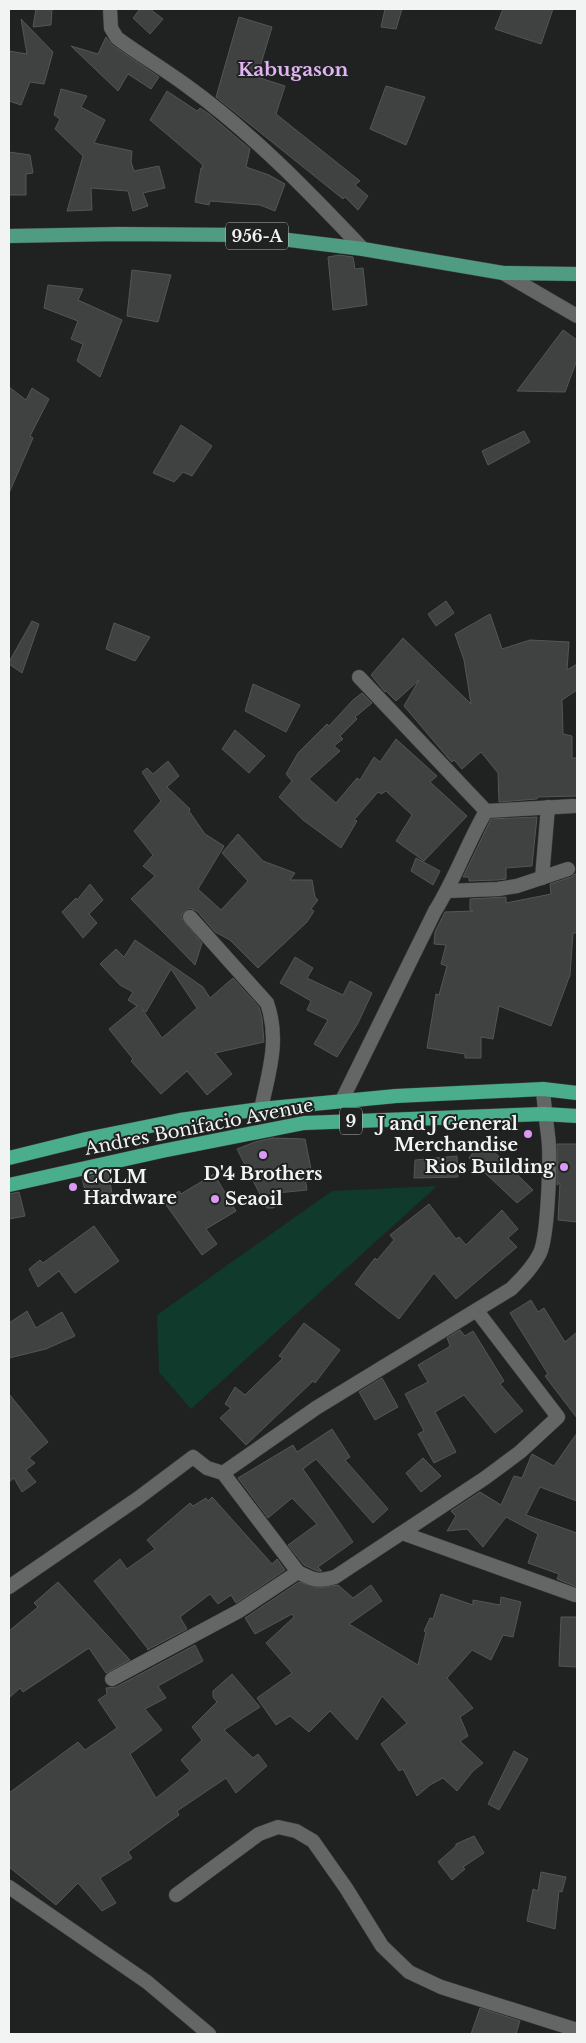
<svg xmlns="http://www.w3.org/2000/svg" width="586" height="2043" font-family="'Libre Baskerville',serif">
  <style>
    .green { fill: #103a2b }
    .building { fill: #3f4241; stroke: #535655; fill-rule: evenodd }
    .lines { fill: none; stroke-linecap: round; stroke-linejoin: round }
    .minor-casing { stroke: #3c3f3d; stroke-width: 15 }
    .tertiary-casing { stroke: #3c3f3d; stroke-width: 15 }
    .primary-casing { stroke: #3c3f3d; stroke-width: 15 }
    .trunk-casing { stroke: #3c3f3d; stroke-width: 15 }
    .minor { stroke: #636665; stroke-width: 14 }
    .tertiary { stroke: #636665; stroke-width: 14 }
    .primary { stroke: #509c82; stroke-width: 14 }
    .trunk { stroke: #4aae8c; stroke-width: 14 }
    .poi-dot { fill: #db99f5; stroke: #1f2221; stroke-width: 2 }
    .labels { text-anchor: middle; stroke-width: 4; stroke-linejoin: round; paint-order: stroke }
    .shield { fill: #1f2221; stroke: #b3b5b4; stroke-width: 1 }
    .shield-label { font-size: 16px; font-weight: bold; fill: #f2f4f3 }
    .poi-label { font-size: 18px; font-weight: bold; fill: #f2f4f3; stroke: #1f2221; text-anchor: end }
    .street-label { font-size: 18px; fill: #f2f4f3; stroke: #1f2221 }
    .neighbourhood-label { font-size: 19px; font-weight: bold; fill: #e1b4f4; stroke: #1f2221 }
  </style>
  <rect width="100%" height="100%" fill="#1f2221"/>
  <path class="green" d="M437,1186L191,1409L159,1372L157,1315L332,1191Z"/>
  <g class="building">
    <path d="M36,9H52L51,25L33,27Z"/>
    <path d="M140,9H150L163,19L150,34L133,18Z"/>
    <path d="M385,9H402L396,29L381,27Z"/>
    <path d="M503,9H553L541,44L495,29Z"/>
    <path d="M239,17L272,27L257,77L285,86L276,114L360,181L355,185L368,196L358,210L345,197L343,199L216,97Z"/>
    <path d="M21,19L53,52L44,84L30,82L21,105L9,101V51L27,54Z"/>
    <path d="M106,37L112,45L159,77L151,89L128,74L118,91L71,46L98,54Z"/>
    <path d="M386,86L425,97L406,145L370,129Z"/>
    <path d="M61,89L87,96L81,107L105,120L94,143L132,151L131,162L134,171L159,166L165,188L143,193L148,206L133,211L128,191L91,188L92,210L67,211L83,156L55,129L60,119L54,115Z"/>
    <path d="M167,91L197,111L200,108L209,114L250,149L246,167L269,175L285,184L275,211L260,205L210,201L209,205L195,202L201,168H203L202,164L150,120Z"/>
    <path d="M9,152L30,155L33,173L26,174V195H9Z"/>
    <path d="M339,255L353,257L355,269L363,268L367,305L333,310L328,257Z"/>
    <path d="M132,270L171,275L158,322L127,316Z"/>
    <path d="M48,285L83,289L78,300L122,320L100,377L77,361L83,344L71,339L78,321L44,308Z"/>
    <path d="M563,330L577,340V360L565,392L517,391Z"/>
    <path d="M9,387L26,400L32,388L49,399L30,436L33,438L9,493Z"/>
    <path d="M181,425L212,446L192,476L183,472L174,482L153,473Z"/>
    <path d="M524,431L530,442L488,465L482,451Z"/>
    <path d="M446,601L454,613L436,626L428,614Z"/>
    <path d="M490,614L502,649L530,640L569,642L567,670L577,664V690L562,700L563,734L572,736V758H577V796L538,797L537,799L499,802L498,773L481,752L462,769L454,760L452,762L449,759L404,706L419,680L396,701L386,691L385,692L371,675L403,638L471,704L464,660L455,634Z"/>
    <path d="M32,621L39,624L22,673L9,664V662Z"/>
    <path d="M114,623L150,637L135,661L106,649Z"/>
    <path d="M253,684L300,705L286,732L245,711Z"/>
    <path d="M362,693L372,703L355,717L357,719L340,736L343,739L334,746L340,751L309,779L336,803L357,778L360,780L374,757L380,762L396,739L437,776L430,782L467,816L424,861L396,841L412,815L386,791L381,794L378,792L354,820L357,821L341,848L303,820L279,797L292,781L286,774L298,753L327,724L329,726L353,700Z"/>
    <path d="M235,730L265,756L249,773L222,749Z"/>
    <path d="M168,761L179,776L167,787L190,809L189,811L205,834L224,846L198,889L221,910L248,881L222,853L238,834L263,861L295,873L290,880H312L315,897L318,900L311,909L314,911L307,922L258,968L230,940L215,932L197,911L189,908L182,914V919L202,943L195,965L131,899L155,876L143,866L153,855L134,831L161,801L142,772L147,768L153,774Z"/>
    <path d="M537,817L532,866L506,868V879L497,880L469,881V877H463L491,819Z"/>
    <path d="M416,858L440,871L433,885L411,871Z"/>
    <path d="M575,874H577V933H573L570,975L551,1026L499,1006L493,1039L481,1037V1058H465V1054L427,1048L436,994L439,995L447,966L441,964L446,945L434,944L435,932L445,912L473,911L470,910V899L506,897V903L551,894L550,884L571,877Z"/>
    <path d="M90,884L103,900L89,914L97,923L83,938L62,912L76,898L77,900Z"/>
    <path d="M135,940L203,987L210,998L233,978L259,1007L262,1018L264,1042L215,1053L232,1074L207,1095L187,1071L161,1094L131,1061L133,1059L109,1029L137,1006L128,1000L133,992L120,985L100,964L116,949L124,957ZM171,969L197,1008L162,1038L142,1009L146,1012Z"/>
    <path d="M295,957L313,968L307,978L343,995L350,981L372,993L358,1023L337,1057L314,1044L328,1020L307,1010L311,1001L280,983Z"/>
    <path d="M272,1138L305,1139L312,1174L305,1178L307,1190L277,1193L282,1203L273,1208H267L237,1149L255,1142Z"/>
    <path d="M482,1140L533,1190L517,1203L469,1158Z"/>
    <path d="M557,1144H577V1222L558,1220L560,1183L557,1185Z"/>
    <path d="M457,1156L458,1177L414,1178L415,1160Z"/>
    <path d="M108,1172L112,1193L87,1200L82,1178Z"/>
    <path d="M214,1174L236,1211L206,1229L217,1244L202,1255L164,1202L179,1191L181,1194Z"/>
    <path d="M19,1192L25,1216L9,1219V1194Z"/>
    <path d="M429,1204L456,1239L459,1237L466,1245L502,1210L518,1229L508,1238L517,1247L456,1299L434,1273L399,1319L355,1284L375,1258L377,1260L394,1240L390,1235Z"/>
    <path d="M94,1226L119,1261L75,1293L59,1271L38,1287L29,1269L40,1260L43,1263Z"/>
    <path d="M531,1300L538,1312L544,1308L565,1342L577,1332V1418L545,1376L548,1374L510,1313Z"/>
    <path d="M27,1311L36,1328L62,1312L75,1336L46,1349L9,1358V1323Z"/>
    <path d="M304,1323L340,1350L315,1383L313,1381L246,1445L220,1418L231,1408L225,1404L235,1387L245,1395L283,1358L279,1356Z"/>
    <path d="M460,1330L465,1336L473,1331L504,1381L500,1384L523,1411L495,1433L464,1395L435,1412L456,1452L434,1463L418,1434L424,1431L405,1394L428,1382L418,1365L449,1347L450,1345L447,1338Z"/>
    <path d="M382,1378L398,1407L375,1420L359,1392Z"/>
    <path d="M9,1394L48,1442L29,1458L35,1463L26,1470L36,1482L22,1492L14,1478L9,1482Z"/>
    <path d="M332,1429L350,1457L345,1460L388,1509L373,1523L316,1459L303,1469L353,1542L318,1567L322,1571H317L304,1565L288,1545L317,1524L292,1498L268,1518L238,1478L293,1445L297,1452Z"/>
    <path d="M577,1433V1501L540,1487L526,1515L577,1533V1587L557,1579L559,1574L528,1563L538,1534L506,1517L483,1547L467,1529L447,1531L456,1516L451,1511L480,1492L501,1505L514,1476L522,1478L532,1454L554,1466Z"/>
    <path d="M423,1458L441,1476L421,1492L406,1473Z"/>
    <path d="M212,1497L272,1564L277,1559L285,1570L236,1603L231,1595L218,1604L210,1594L180,1617L187,1629L147,1650L148,1649L94,1581L120,1559L127,1569L155,1549L147,1540L190,1503L193,1506L206,1498L208,1501Z"/>
    <path d="M58,1582L130,1660L106,1673L89,1648L23,1692L20,1688L9,1698V1631L38,1607L34,1603Z"/>
    <path d="M299,1582L319,1588L338,1585L353,1598L371,1585L382,1601L349,1624L418,1665L426,1632L424,1631L430,1618L433,1619L441,1594L473,1605V1600L500,1605L501,1597L521,1602L513,1637L503,1635L491,1660L472,1650L447,1678L473,1708L460,1717L468,1736L460,1741L483,1763L473,1771L457,1791L443,1778L430,1785L417,1796L403,1769L399,1771L381,1744L407,1723L382,1696L357,1740L330,1711L309,1732L290,1716L276,1725L257,1698L292,1673L266,1643L294,1617L292,1614L255,1634L245,1618Z"/>
    <path d="M561,1617H577V1667L559,1666Z"/>
    <path d="M195,1645L203,1661L158,1686L166,1698L145,1709L162,1730L130,1754L156,1798L190,1771L181,1760L202,1740L192,1727L217,1702L213,1697V1691L232,1674L260,1707L224,1730L253,1758L258,1754L267,1766L236,1793L226,1778L177,1811L179,1815L128,1852L132,1858L100,1878L116,1903L102,1911L78,1883L56,1905L9,1867V1793L78,1742L85,1750L117,1728L98,1700L107,1694L106,1688L116,1687Z"/>
    <path d="M514,1751L528,1759L499,1810L488,1804Z"/>
    <path d="M474,1836L484,1853L463,1867L465,1869L452,1880L438,1862L456,1846V1844Z"/>
    <path d="M541,1872L566,1877L562,1892L559,1891L555,1929L527,1921L533,1889L538,1891Z"/>
    <path d="M480,2008L520,2021L516,2034H471Z"/>
  </g>
  <g class="lines">
    <g class="minor-casing">
      <g id="minor">
        <path d="M110,9L111,28L117,38C140,55 164,69 187,86C252,133 308,191 363,249"/>
        <path d="M486,811L574,806"/>
        <path d="M542,878L548,807"/>
        <path d="M448,891L498,889L517,886L568,869"/>
        <path d="M190,917L267,1003C280,1040 269,1071 261,1109"/>
        <path d="M342,1100L435,911C455,879 467,844 486,811L359,677"/>
        <path d="M223,1473L316,1408L511,1289C522,1278 533,1267 540,1253C548,1235 551,1156 548,1135C546,1119 544,1105 543,1089"/>
        <path d="M402,1533L575,1595"/>
        <path d="M9,1587L137,1499L193,1457L207,1468L223,1473L298,1572"/>
        <path d="M112,1679L239,1611L298,1572C313,1580 318,1582 335,1577L485,1478L520,1452L558,1417L477,1311"/>
        <path d="M9,1887L147,1982L209,2034"/>
        <path d="M176,1895L259,1834L278,1827L296,1831L313,1841L346,1888L382,1946L409,1972L441,1987L577,2030"/>
      </g>
    </g>
    <g class="tertiary-casing">
      <path id="tertiary" d="M503,273L577,316"/>
    </g>
    <g class="primary-casing">
      <path id="primary" d="M9,236L118,234L248,235L363,249L503,273L577,274"/>
    </g>
    <g class="trunk-casing">
      <g id="trunk">
        <path d="M9,1158L86,1139L180,1120L261,1109L396,1096L543,1089L577,1093"/>
        <path d="M9,1185L162,1151L304,1123L544,1114L577,1116"/>
      </g>
    </g>
    <use href="#minor" class="minor"/>
    <use href="#tertiary" class="tertiary"/>
    <use href="#primary" class="primary"/>
    <use href="#trunk" class="trunk"/>
  </g>
  <g class="poi-dot">
    <circle cx="528" cy="1134" r="5"/>
    <circle cx="263" cy="1155" r="5"/>
    <circle cx="564" cy="1167" r="5"/>
    <circle cx="73" cy="1187" r="5"/>
    <circle cx="215" cy="1199" r="5"/>
  </g>
  <g class="labels">
    <g class="shield">
      <rect x="226" y="222.5" width="62" height="27" rx="4"/>
      <rect x="340" y="1107.5" width="22" height="27" rx="4"/>
    </g>
    <g class="shield-label">
      <text x="257" y="242">956-A</text>
      <text x="351" y="1127">9</text>
    </g>
    <g class="poi-label">
      <text x="518" y="1130">J and J General<tspan x="518" dy="21">Merchandise</tspan></text>
      <text x="554" y="1173">Rios Building</text>
      <text x="263" y="1180" text-anchor="middle">D'4 Brothers</text>
      <text x="83" y="1183" text-anchor="start">CCLM<tspan x="83" dy="21">Hardware</tspan></text>
      <text x="225" y="1205" text-anchor="start">Seaoil</text>
    </g>
    <g class="street-label">
      <text transform="translate(199 1127) rotate(-11)" y="6">Andres Bonifacio Avenue</text>
    </g>
    <g class="neighbourhood-label">
      <text x="293" y="76">Kabugason</text>
    </g>
  </g>
  <rect width="586" height="2043" fill="none" stroke="#f2f4f3" stroke-width="20"/>
</svg>
